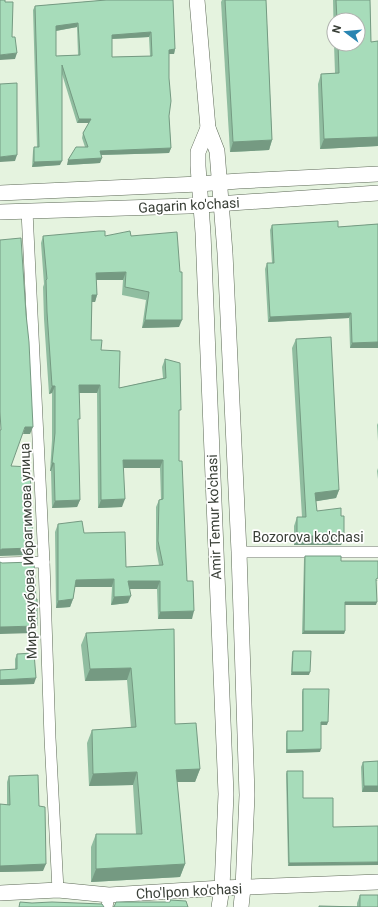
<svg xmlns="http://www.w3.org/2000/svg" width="378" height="907" font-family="Roboto,sans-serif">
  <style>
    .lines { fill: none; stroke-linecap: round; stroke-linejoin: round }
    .street-casing { stroke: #5e6a58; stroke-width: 12 }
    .secondary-casing { stroke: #5e6a58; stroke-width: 16 }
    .street { stroke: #fff; stroke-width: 11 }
    .secondary { stroke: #fff; stroke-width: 15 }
    .wall { fill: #90bda0; fill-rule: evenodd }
    .shaded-wall { fill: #759a82 }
    .building { fill: #a7dcba; stroke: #759a82; fill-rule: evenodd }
    .labels { text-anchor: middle; stroke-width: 3.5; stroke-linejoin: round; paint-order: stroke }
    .street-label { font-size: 14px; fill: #393f37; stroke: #fff }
  </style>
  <rect width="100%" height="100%" fill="#e5f3df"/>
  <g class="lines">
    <g class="street-casing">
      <g id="street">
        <path d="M27,211L44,562L50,738L58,890"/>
        <path d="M239,552H378"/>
        <path d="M0,563L44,562"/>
        <path d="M107,907L109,895"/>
      </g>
    </g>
    <g class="secondary-casing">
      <g id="secondary">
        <path d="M197,0L208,128L217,151L225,253L239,552L247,795L243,888L241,907"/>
        <path d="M208,128L198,152V166L203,233L226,794L222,888L219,907"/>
        <path d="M0,193L199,184L239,181L378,174"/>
        <path d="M0,212L188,206L378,193"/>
        <path d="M0,893L58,890L109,895L222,888L378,882"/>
      </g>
    </g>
    <use href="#street" class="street"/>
    <use href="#secondary" class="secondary"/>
  </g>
  <g class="wall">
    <path d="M106,0L175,49L174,54H169V116L171,148L169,153L101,155L100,163L67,165L85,147L82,138L83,133L89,123H77L62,74L60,165L32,167L33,151L34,147H37L33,10L35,6ZM77,27L78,55L56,56V31ZM149,37L150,56L112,57V39Z"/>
    <path d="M222,0H266L272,140L269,150L230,152L221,2Z"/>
    <path d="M333,0H370L371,42L378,41V146L320,149L318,84L321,74L335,73L334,44H358V20H334V44Z"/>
    <path d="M378,224V348H350L349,318L268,322L265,269L267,263H272L270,230L272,225L338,227Z"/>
    <path d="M43,236H131L179,327L142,328L146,300L122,295L123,280H96L97,295L95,302H92L91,340L101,350L119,388L163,378L162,367L165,359L179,414V461L187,581L192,619H158L157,589H129L128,603L111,605L112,587H75L73,599L70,607L56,608L55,532L58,524L84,533L126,567L159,565L156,549V507L159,500H161L160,468H123L122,507L98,508L97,393H79L78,424L80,500L77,507L52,508L51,471H50L52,440V393L49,394L44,319L43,287L44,284L41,243Z"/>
    <path d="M296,339L339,490L336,498L316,501L317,511L341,516L344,536L341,545H294V526L297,517H302L292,348Z"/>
    <path d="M378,423V441L377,425Z"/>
    <path d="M378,468V479L377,471Z"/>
    <path d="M305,556L341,561L378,581H376V605H345V631L344,634H302L304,559Z"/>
    <path d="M174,629L175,724L200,769L195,782H177L185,864L180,877L91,882V847L96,834H136L133,785L89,786L87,743L92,730L131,728L127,680L85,681L81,645L86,633Z"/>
    <path d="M293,651L309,675H291L292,653Z"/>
    <path d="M17,654L34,684L0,685V670L15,669V659Z"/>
    <path d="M303,689L327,725H321L320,752L286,753V734L287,731H302V692Z"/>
    <path d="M378,761V792H362L361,767L363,762Z"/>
    <path d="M287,771L303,798H333L288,866L286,774Z"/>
    <path d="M9,776L39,806L43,871L0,872V804L7,805V782Z"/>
    <path d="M360,895L378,907H357V903Z"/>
  </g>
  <g class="shaded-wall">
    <path d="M78,23L77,27L55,31L56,26Z"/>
    <path d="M151,32L149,37L110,39L112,35Z"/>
    <path d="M175,49L174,54H168L169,50Z"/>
    <path d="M17,53L15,59L0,60V55Z"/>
    <path d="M79,119H91L90,123H77Z"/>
    <path d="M378,137V146L320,149L324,139Z"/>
    <path d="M272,140L269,150L230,152L233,142Z"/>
    <path d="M171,148L169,153L98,155L100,151Z"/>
    <path d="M17,155L15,161L0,162V157Z"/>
    <path d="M102,158L100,163L67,165L68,160Z"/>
    <path d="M62,161L60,165L32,167L34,162Z"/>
    <path d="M126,272L123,280H93L96,273Z"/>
    <path d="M92,295H97L95,302H89Z"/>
    <path d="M351,313L349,318L268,322L270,317Z"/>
    <path d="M145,320H182L179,327L142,328Z"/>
    <path d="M378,342V348H350L352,343Z"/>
    <path d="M79,385H100L97,393H76Z"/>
    <path d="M52,386H55L52,393L49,394Z"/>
    <path d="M25,427H33L30,434H23Z"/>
    <path d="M123,460H163L160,468H120Z"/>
    <path d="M52,463H54L51,471H50Z"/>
    <path d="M339,490L336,498L312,502L315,493Z"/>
    <path d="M125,499L122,507L98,508L101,500Z"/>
    <path d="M80,500L77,507L52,508L55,501Z"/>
    <path d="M297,536H344L341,545H294Z"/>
    <path d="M33,548L31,555L0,556V550L2,549Z"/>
    <path d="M114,579L112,587H74L76,580Z"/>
    <path d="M128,581H160L157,589H125Z"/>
    <path d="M131,596L128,603L111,605L114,597Z"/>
    <path d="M73,599L70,607L56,608L58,601Z"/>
    <path d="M345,602H377L376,605H344Z"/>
    <path d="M194,611L192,619H158L160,612Z"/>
    <path d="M37,626L34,633L0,634V627Z"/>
    <path d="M304,631H345L344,634H302Z"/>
    <path d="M131,668L127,680L85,681L90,669Z"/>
    <path d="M292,672H310L309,675H291Z"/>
    <path d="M36,678L34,684L0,685V680Z"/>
    <path d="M321,722H328L327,725H320Z"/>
    <path d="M321,749L320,752L286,753L287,750Z"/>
    <path d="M200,769L195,782H171L176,770Z"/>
    <path d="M137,772L133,785L89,786L93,774Z"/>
    <path d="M364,786H378V792H362Z"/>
    <path d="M378,862V865L288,866L289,863Z"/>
    <path d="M46,864L43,871L0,872V866Z"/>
    <path d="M185,864L180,877L91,882L96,869Z"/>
  </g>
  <g class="building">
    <path d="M0,0H5V2H13L12,37H15L17,53L0,55Z"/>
    <path d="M106,0H173L175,49L169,50V78L171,101L169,116L171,148L100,151L102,158L68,160L76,147H88L83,133L91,119H79L62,65V161L34,162V147H39L35,6ZM78,23L80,55L56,56V26ZM151,32L152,56L112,57V35Z"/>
    <path d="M225,0H266L272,140L233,142Z"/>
    <path d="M336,0H370L371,42L378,41V137L324,139L321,74L339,73L338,44H358V20H337Z"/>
    <path d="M17,83V155L0,157V84Z"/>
    <path d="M338,221V227L378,224V342L352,343L351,313L270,317L267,263H274L272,225Z"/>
    <path d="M99,231H105V236L130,231L131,236L177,232L180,272H182V320H145L149,292L125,287L126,272L96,273L97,295H92L91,340H102L101,350L120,351L119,388L166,378L165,359L180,363L181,410H179V461H182L187,581H193L194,611L160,612V581H128L131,596L114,597V579L76,580L73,599L58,601V524L82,521L84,533L125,532L126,567L163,565L158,541L159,500L163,499V460H123L125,499L101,500L100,385H79L80,419H78L80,500L55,501L54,463H52L55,433V386H52L47,312L46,280L47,279L43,236Z"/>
    <path d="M21,238L26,314L29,342L33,427H25L11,466L30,467L33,548L2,549L0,550V430H1L0,412V240Z"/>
    <path d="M331,337L339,490L315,493L317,511L341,508V516H344V536H297V517H306L296,339Z"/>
    <path d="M305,556H341V561H378V578L376,579L377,602H345V631H304Z"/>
    <path d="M0,562L2,563L34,562L36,599H37V626L0,627Z"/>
    <path d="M174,629L175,724L196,723L200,769L176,770L185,864L96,869V834H142L137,772L93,774L92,730L136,727L131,668L90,669L86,633Z"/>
    <path d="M293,651H311L310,672H292Z"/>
    <path d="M34,653L36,678L0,680V670L17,669V654Z"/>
    <path d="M303,689H329L328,722H321V749L287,750V731H303Z"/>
    <path d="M378,761V786H364L363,762Z"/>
    <path d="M287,771H303V798H333V827L378,826V862L289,863Z"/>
    <path d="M38,775L39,806L45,807L46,864L0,866V804L10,805L9,776Z"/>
    <path d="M360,895H378V907H319V906L360,907Z"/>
    <path d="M170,900L186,901L188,907H113H114L116,902H170Z"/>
    <path d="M20,902L32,903L52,902L102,904L104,907H19Z"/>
  </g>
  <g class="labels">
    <g class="street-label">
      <text transform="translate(189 205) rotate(-3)" y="5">Gagarin ko'chasi</text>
      <text transform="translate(214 517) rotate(-92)" y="5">Amir Temur ko'chasi</text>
      <text x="308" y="542">Bozorova ko'chasi</text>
      <text transform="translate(28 551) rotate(-92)" y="5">Миръякубова Ибрагимова улица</text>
      <text transform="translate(189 891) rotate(-3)" y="5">Cho'lpon ko'chasi</text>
    </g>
  </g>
  <g transform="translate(346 32) rotate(286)"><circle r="19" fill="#ffffff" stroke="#b0b2af"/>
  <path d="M0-3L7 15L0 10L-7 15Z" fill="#2985b2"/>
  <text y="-6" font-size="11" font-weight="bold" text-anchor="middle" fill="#393f37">N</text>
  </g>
</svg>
